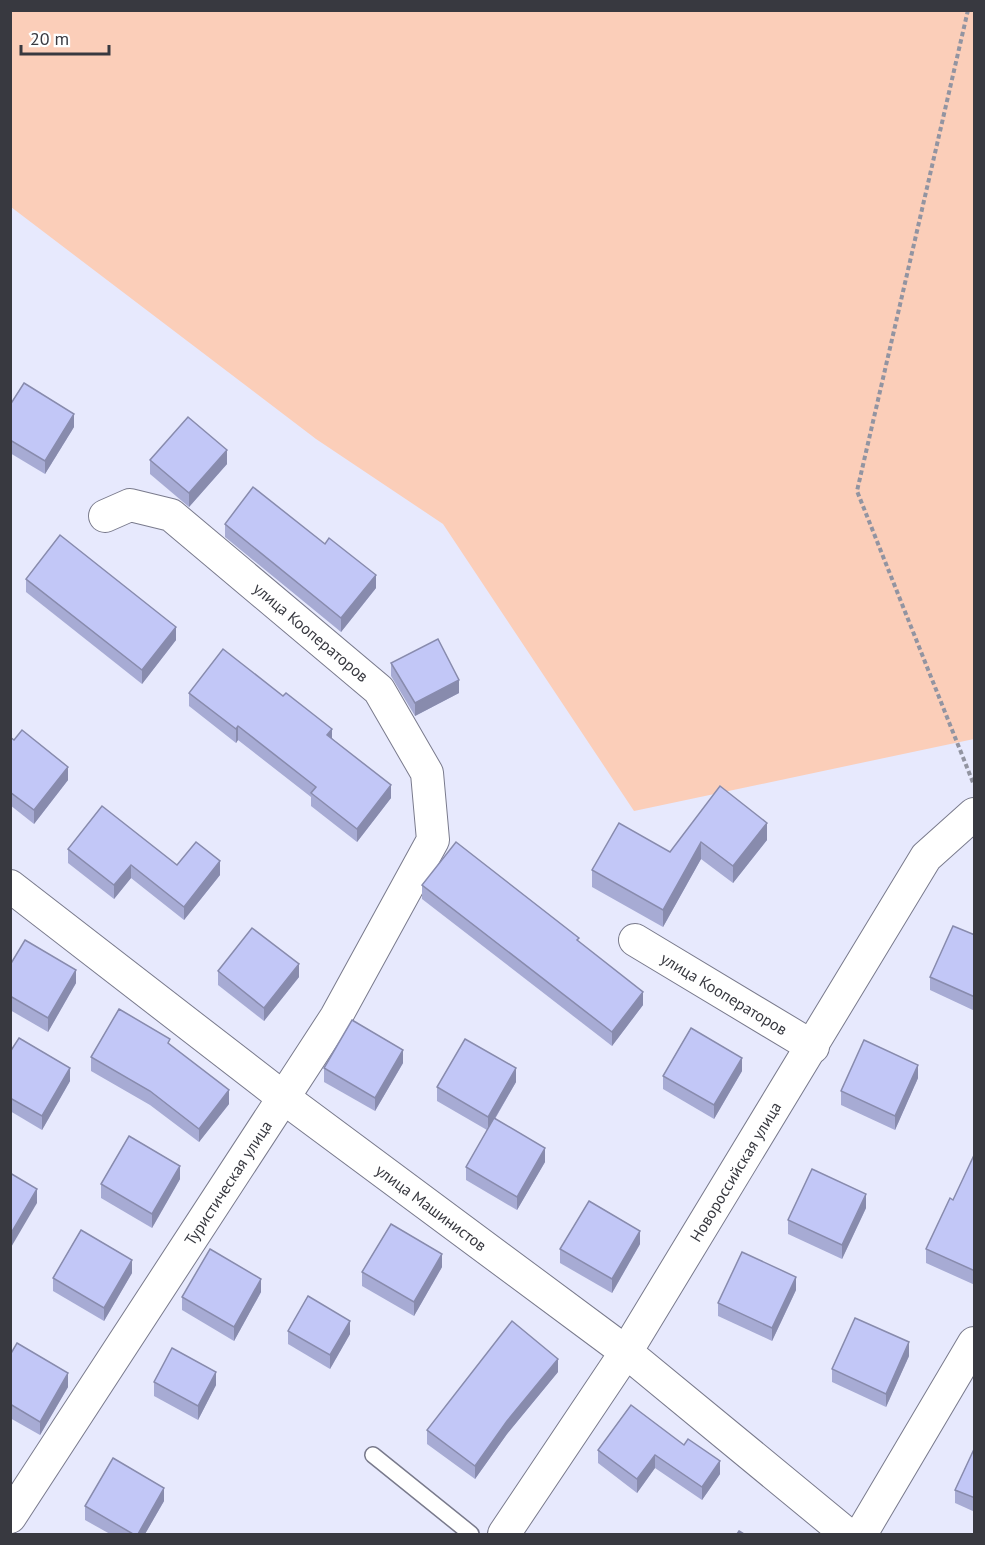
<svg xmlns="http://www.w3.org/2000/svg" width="985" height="1545" font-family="'PT Sans',sans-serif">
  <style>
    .green { fill: #fbceb9 }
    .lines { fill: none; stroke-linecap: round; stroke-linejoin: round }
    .lane-casing { stroke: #797a8c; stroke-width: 18 }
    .street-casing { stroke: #797a8c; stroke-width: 34 }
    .path { stroke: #9294a1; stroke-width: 4; stroke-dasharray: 4.5 3; stroke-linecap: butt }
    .lane { stroke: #fff; stroke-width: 15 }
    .street { stroke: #fff; stroke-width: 32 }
    .wall { fill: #a7abd4 }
    .shaded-wall { fill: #888bad }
    .building { fill: #c2c7f7; stroke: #888bad; stroke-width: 1.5 }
    .labels { text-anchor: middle; stroke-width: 6; stroke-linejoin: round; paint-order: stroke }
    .street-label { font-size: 16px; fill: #383940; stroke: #fff }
  </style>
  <rect width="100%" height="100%" fill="#e7e9fd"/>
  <path class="green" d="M10,11H974V739L634,811L443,524L316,439L11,207Z"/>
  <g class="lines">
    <g class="lane-casing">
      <path id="lane" d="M373,1455L471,1534"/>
    </g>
    <g class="street-casing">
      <g id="street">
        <path id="s1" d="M10,886L284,1098L626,1352L847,1534"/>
        <path id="s2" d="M635,940L813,1047"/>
        <path id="s3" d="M10,1517L336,1017L433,840L427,773L379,690L171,515L130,505L105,516"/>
        <path id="s4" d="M504,1534L626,1352L926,857L974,814"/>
        <path d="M861,1534L974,1343"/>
      </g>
    </g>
    <path class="path" d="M968,10L857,491L974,785"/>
    <use href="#lane" class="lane"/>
    <use href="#street" class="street"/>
  </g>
  <g class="wall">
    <path d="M10,405L74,427L45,474L10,453Z"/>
    <path d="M150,460L227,464L189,507L150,474Z"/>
    <path d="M225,524L325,544L376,588L341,632L225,537Z"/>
    <path d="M26,579L176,640L142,684L26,592Z"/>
    <path d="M391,663L459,693L415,716L391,676Z"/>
    <path d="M189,693L332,738L391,798L357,842L311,806V797L238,740L236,743L189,706Z"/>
    <path d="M10,737L68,780L34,824L10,805Z"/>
    <path d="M720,786L767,840L733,883L701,859L663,927L592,887V870L670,852Z"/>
    <path d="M68,849L220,875L184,920L131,878L114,899L68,863Z"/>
    <path d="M422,885L643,1005L612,1046L422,899Z"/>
    <path d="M975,935V1011L930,990V977Z"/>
    <path d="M10,965L76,983L48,1032L10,1010Z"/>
    <path d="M218,971L299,977L264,1021L218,985Z"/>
    <path d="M170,1045L229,1104L199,1142L150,1105L91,1071V1057Z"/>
    <path d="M10,1052L70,1081L42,1130L10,1111Z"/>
    <path d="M403,1063L375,1111L324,1082V1068Z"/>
    <path d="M742,1071L714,1119L663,1089V1076Z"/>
    <path d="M918,1078L895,1130L841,1105V1091Z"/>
    <path d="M516,1082L495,1119L545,1162L517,1210L466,1180V1167L487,1130L437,1101V1087Z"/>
    <path d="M975,1153V1285L926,1263V1249L953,1200Z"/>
    <path d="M180,1179L152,1228L101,1198V1184Z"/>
    <path d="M866,1208L842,1259L788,1234V1220Z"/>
    <path d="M640,1244L612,1293L560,1263V1249Z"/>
    <path d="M442,1267L414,1316L362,1286V1272Z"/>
    <path d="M132,1273L104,1321L53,1291V1278Z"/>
    <path d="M796,1290L772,1341L718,1316V1303Z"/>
    <path d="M261,1292L234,1341L182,1310V1297Z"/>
    <path d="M288,1331L350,1334L330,1369L288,1344Z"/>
    <path d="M10,1355L68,1387L40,1435L10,1418Z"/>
    <path d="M909,1356L886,1407L832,1382V1369Z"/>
    <path d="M558,1372L507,1434L475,1479L427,1444V1430Z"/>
    <path d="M154,1382L216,1385L198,1420L154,1396Z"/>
    <path d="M631,1405L720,1474L702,1500L655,1468L637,1493L598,1463V1450Z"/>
    <path d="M975,1447V1512L955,1503V1490Z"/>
    <path d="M164,1501L145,1534H110L85,1520V1506Z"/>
  </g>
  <g class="shaded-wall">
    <path d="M74,414V427L45,474V461Z"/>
    <path d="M227,450V464L189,507V493Z"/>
    <path d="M376,575V588L341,632V618Z"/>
    <path d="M176,627V640L142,684V670Z"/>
    <path d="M459,680V693L415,716V703Z"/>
    <path d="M238,726V740L236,743V729Z"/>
    <path d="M332,729V742L327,735Z"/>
    <path d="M68,767V780L34,824V810Z"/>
    <path d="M391,785V798L357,842V829Z"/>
    <path d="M767,823V840L733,883V866Z"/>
    <path d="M701,842V859L663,927V910Z"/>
    <path d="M220,861V875L184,920V907Z"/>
    <path d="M131,865V878L114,899V885Z"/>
    <path d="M299,964V977L264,1021V1008Z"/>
    <path d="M76,970V983L48,1032V1018Z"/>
    <path d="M643,992V1005L612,1046V1032Z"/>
    <path d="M403,1050V1063L375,1111V1098Z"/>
    <path d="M742,1058V1071L714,1119V1105Z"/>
    <path d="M918,1065V1078L895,1130V1116Z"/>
    <path d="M70,1068V1081L42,1130V1116Z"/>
    <path d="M516,1068V1082L488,1130V1117Z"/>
    <path d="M229,1090V1104L199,1142V1129Z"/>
    <path d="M545,1148V1162L517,1210V1197Z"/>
    <path d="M180,1166V1179L152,1228V1214Z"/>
    <path d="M37,1189V1203L10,1249V1235Z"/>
    <path d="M866,1194V1208L842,1259V1245Z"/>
    <path d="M640,1231V1244L612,1293V1279Z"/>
    <path d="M442,1254V1267L414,1316V1302Z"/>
    <path d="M132,1260V1273L104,1321V1308Z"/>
    <path d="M796,1277V1290L772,1341V1328Z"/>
    <path d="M261,1279V1292L234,1341V1327Z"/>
    <path d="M350,1321V1334L330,1369V1355Z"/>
    <path d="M909,1342V1356L886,1407V1394Z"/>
    <path d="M558,1359V1372L507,1434L475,1479V1466L507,1421Z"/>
    <path d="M216,1372V1385L198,1420V1406Z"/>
    <path d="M68,1373V1387L40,1435V1422Z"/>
    <path d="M655,1455V1468L637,1493V1479Z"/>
    <path d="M720,1461V1474L702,1500V1487Z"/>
    <path d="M164,1488V1501L145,1534H138Z"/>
  </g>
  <g class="building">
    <path d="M24,383L74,414L45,461L10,440V405Z"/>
    <path d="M188,417L227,450L189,493L150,460Z"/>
    <path d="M253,487L325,544L329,538L376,575L341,618L225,524Z"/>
    <path d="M60,535L176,627L142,670L26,579Z"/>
    <path d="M438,639L459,680L415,703L391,663Z"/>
    <path d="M223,649L283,696L286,693L332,729L327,735L391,785L357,829L311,793L316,787L238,726L236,729L189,693Z"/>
    <path d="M22,730L68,767L34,810L10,792V737L14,740Z"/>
    <path d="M720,786L767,823L733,866L701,842L663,910L592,870L619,823L670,852Z"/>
    <path d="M102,806L177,865L196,842L220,861L184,907L131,865L114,885L68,849Z"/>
    <path d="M456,842L579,938L577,940L643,992L612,1032L422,885Z"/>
    <path d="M953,926L975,935V997L930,977Z"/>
    <path d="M252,928L299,964L264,1008L218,971Z"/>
    <path d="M25,940L76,970L48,1018L10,996V965Z"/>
    <path d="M119,1009L170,1039L168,1043L229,1090L199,1129L150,1091L91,1057Z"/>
    <path d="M352,1020L403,1050L375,1098L324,1068Z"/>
    <path d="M691,1028L742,1058L714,1105L663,1076Z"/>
    <path d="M19,1038L70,1068L42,1116L10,1098V1052Z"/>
    <path d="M465,1039L516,1068L488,1117L437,1087Z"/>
    <path d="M864,1040L918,1065L895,1116L841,1091Z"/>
    <path d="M494,1118L545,1148L517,1197L466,1167Z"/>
    <path d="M129,1136L180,1166L152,1214L101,1184Z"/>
    <path d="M975,1153V1271L926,1249L950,1198L953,1200Z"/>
    <path d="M812,1169L866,1194L842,1245L788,1220Z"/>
    <path d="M10,1173L37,1189L10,1235Z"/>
    <path d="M589,1201L640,1231L612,1279L560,1249Z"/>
    <path d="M391,1224L442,1254L414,1302L362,1272Z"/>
    <path d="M81,1230L132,1260L104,1308L53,1278Z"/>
    <path d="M210,1249L261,1279L234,1327L182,1297Z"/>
    <path d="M742,1252L796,1277L772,1328L718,1303Z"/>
    <path d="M308,1296L350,1321L330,1355L288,1331Z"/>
    <path d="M855,1318L909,1342L886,1394L832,1369Z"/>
    <path d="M512,1321L558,1359L507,1421L475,1466L427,1430Z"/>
    <path d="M17,1343L68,1373L40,1422L10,1404V1355Z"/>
    <path d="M172,1348L216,1372L198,1406L154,1382Z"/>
    <path d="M631,1405L684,1445L688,1439L720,1461L702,1487L655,1455L637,1479L598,1450Z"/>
    <path d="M975,1447V1498L955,1490Z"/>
    <path d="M113,1458L164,1488L138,1534H133L85,1506Z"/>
    <path d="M739,1531L744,1534H737Z"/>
  </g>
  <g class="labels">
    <g class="street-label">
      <text transform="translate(311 632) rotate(40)" y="6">улица Кооператоров</text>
      <text dy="6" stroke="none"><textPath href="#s2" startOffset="104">улица Кооператоров</textPath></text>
      <text dy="6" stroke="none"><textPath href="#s4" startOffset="430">Новороссийская улица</textPath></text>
      <text dy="6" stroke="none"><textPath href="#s3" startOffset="399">Туристическая улица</textPath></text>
      <text dy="6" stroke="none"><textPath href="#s1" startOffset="530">улица Машинистов</textPath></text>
    </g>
  </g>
  <rect width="985" height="1545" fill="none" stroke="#383940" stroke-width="24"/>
  <path d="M21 45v9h88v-9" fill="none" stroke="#383940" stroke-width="3"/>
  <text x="30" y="45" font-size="18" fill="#383940" stroke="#ffffff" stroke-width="4.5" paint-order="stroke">20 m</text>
</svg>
